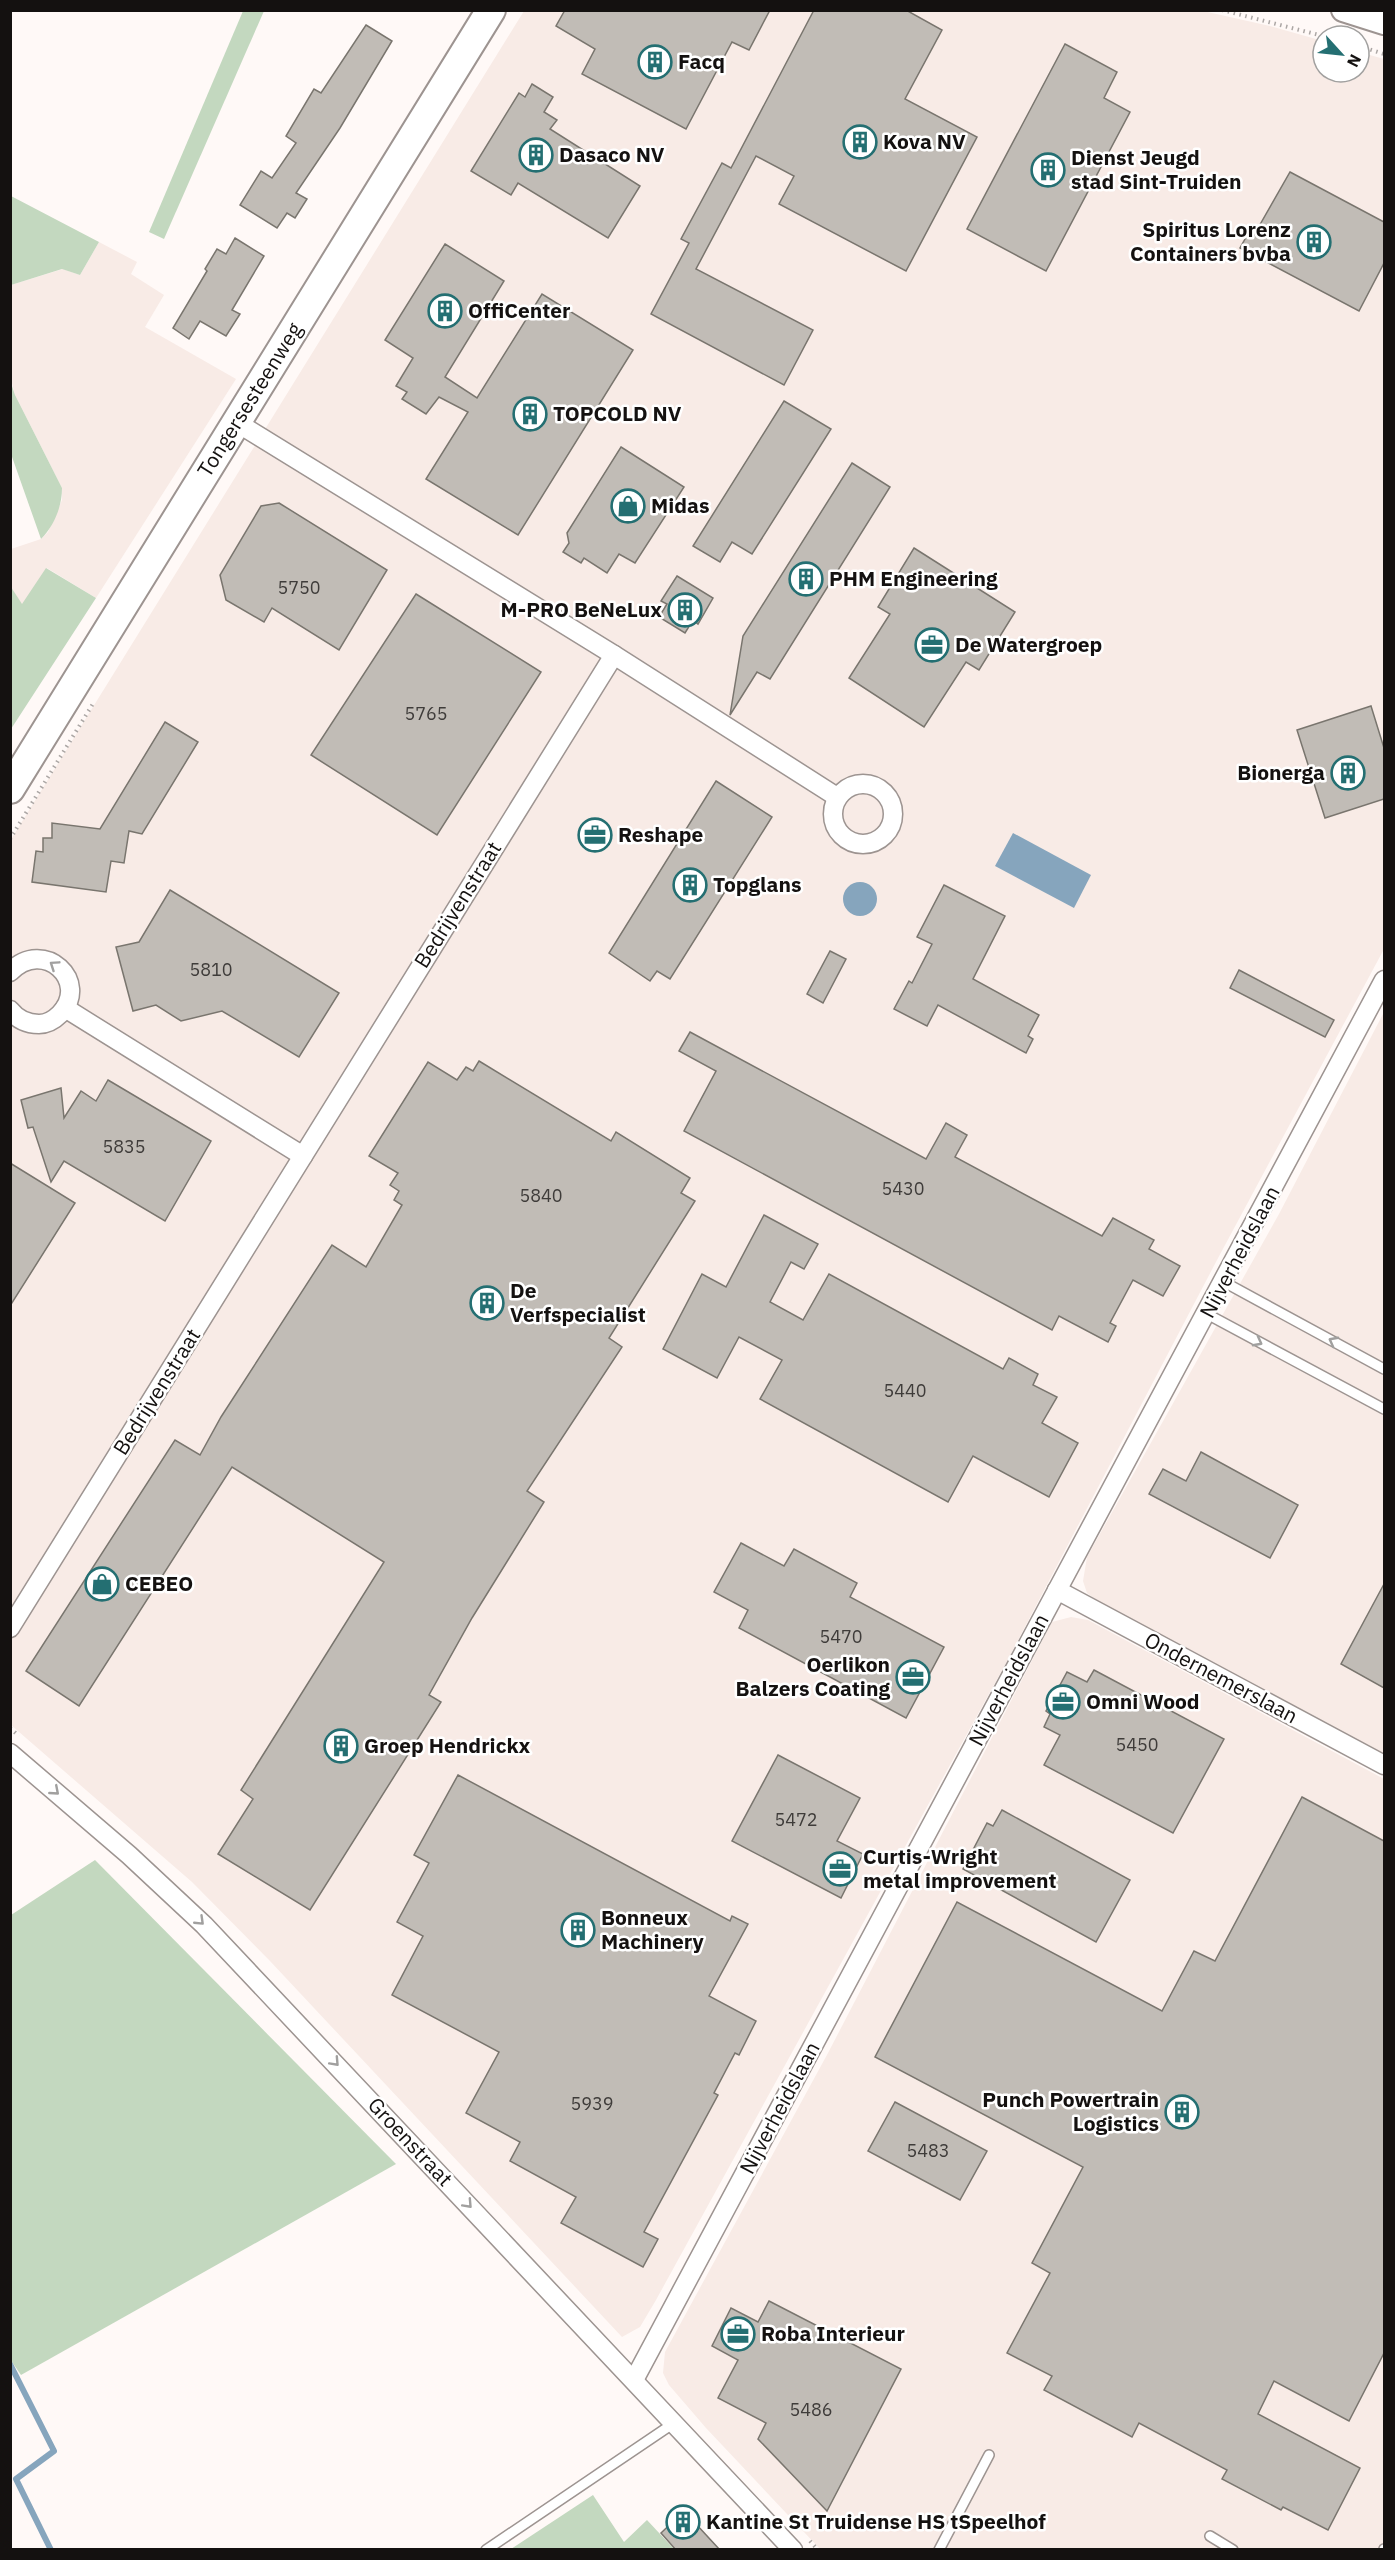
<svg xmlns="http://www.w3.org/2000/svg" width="1395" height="2560" font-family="'IBM Plex Sans',sans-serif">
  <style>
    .built { fill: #f8ebe6 }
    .green { fill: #c3d8bf }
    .water { fill: #86a5bd }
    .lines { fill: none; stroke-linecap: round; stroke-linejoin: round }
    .stream { stroke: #86a5bd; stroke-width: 6 }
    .building { fill: #c1bcb6; stroke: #79756e; stroke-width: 1.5 }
    .service-casing { stroke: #9d9491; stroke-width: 12 }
    .minor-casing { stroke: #9d9491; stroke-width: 21 }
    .tertiary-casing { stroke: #9d9491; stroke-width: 26 }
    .primary-casing { stroke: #9d9491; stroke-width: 32 }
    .path { stroke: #aca7a5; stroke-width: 4; stroke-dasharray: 1.5 4.5; stroke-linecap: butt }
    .service { stroke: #fff; stroke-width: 9 }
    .minor { stroke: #fff; stroke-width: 18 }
    .tertiary { stroke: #fff; stroke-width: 22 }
    .primary { stroke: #fff; stroke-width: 28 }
    .oneway { stroke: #a1a09f }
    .labels { text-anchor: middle; stroke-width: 5; stroke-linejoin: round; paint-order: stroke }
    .number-label { font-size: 18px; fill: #3f3c3a }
    .poi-label { font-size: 21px; font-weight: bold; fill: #141110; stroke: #fff; text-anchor: start }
    .street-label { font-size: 21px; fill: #141110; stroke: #fff }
  </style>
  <rect width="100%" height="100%" fill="#fff9f7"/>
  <g class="built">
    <path d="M524,11H1203L1270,26L1323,41V72H1359V52L1384,59V949L1217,1260L1006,1663L656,2300L640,2327L622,2337L270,1961L192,1882L11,1725L10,841Z"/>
    <path d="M99,242L137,262L131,274L164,295L145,327L236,379L96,598L47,568L22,605L11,587V549L41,539L48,532L62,500V488L15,395L11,380V285L63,269L80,275Z"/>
    <path d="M1384,1012V1756L1107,1608L1087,1593L1083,1581L1087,1557L1279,1214Z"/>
    <path d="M1071,1617L1088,1620L1384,1779V2549H820L706,2428L669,2385L663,2373L665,2352L828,2053L1052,1622Z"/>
  </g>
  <g class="green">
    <path d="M243,11H264L164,239L149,232Z"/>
    <path d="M11,196L99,242L80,275L62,269L11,285Z"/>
    <path d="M10,380L15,395L62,488C62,507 54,526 41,539L11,454Z"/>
    <path d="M46,568L96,598L11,729V587L22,604Z"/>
    <path d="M95,1860L396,2164L21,2375L10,2359L11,1915Z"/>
    <path d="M593,2495L624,2542L647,2520L674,2549H511Z"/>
  </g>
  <g class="water">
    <path d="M1013,833L1091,875L1074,908L995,866Z"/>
    <circle cx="860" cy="899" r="17"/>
  </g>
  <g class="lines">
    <path class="stream" d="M10,2364L54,2451L16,2479L51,2550"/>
  </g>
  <g class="building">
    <path d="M565,10H770L749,50L732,42L686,129L582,74L595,49L556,26Z"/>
    <path d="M814,10H906L942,30L905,99L977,137L906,271L779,204L794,176L756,156L696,269L813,330L784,385L651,314L689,243L681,239L722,163L731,168Z"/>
    <path d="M366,25L392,41L340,128L296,193L307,199L295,218L287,213L277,228L240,205L261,171L272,178L296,143L286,136L314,89L321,93Z"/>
    <path d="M1065,44L1117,72L1104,98L1130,112L1046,271L967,229Z"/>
    <path d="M532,84L553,97L544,112L557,120L550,129L640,186L608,238L518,183L511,195L471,171L519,93L525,97Z"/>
    <path d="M1290,172L1384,222V263L1359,311L1240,248L1249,232L1254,235Z"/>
    <path d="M235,238L264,256L232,310L240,314L226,336L200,321L189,339L173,328L207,271L205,269L217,249L226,254Z"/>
    <path d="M445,244L504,281L445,377L477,398L542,294L633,350L518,535L426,479L468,412L439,397L426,414L402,399L407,392L396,386L413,358L385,340Z"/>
    <path d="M784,401L831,429L752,554L732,542L720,562L693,546Z"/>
    <path d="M621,447L684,487L635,563L619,554L607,573L584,558L581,563L563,552L569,543L567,533Z"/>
    <path d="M852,463L890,487L770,679L757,672L730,715L743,636Z"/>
    <path d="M279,503L387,570L339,650L272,608L264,622L226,600L220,575L261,506Z"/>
    <path d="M914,548L1015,612L979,670L966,662L924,727L849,678L890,614L878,607Z"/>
    <path d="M677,576L713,598L698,624L693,620L685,633L659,617L667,604L661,601Z"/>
    <path d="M416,594L541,672L437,835L311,755Z"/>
    <path d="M1371,706L1384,748V799L1325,818L1297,730Z"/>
    <path d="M165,722L198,742L142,834L129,831L124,863L111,861L106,892L32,882L36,851L43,852V838H52V823L100,829Z"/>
    <path d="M716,781L772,817L670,979L657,971L650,981L609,953Z"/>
    <path d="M944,885L1005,916L973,979L1039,1015L1028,1036L1033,1039L1026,1053L938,1005L927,1026L894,1009L909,981L912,983L932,944L917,937Z"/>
    <path d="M170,890L339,993L299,1057L222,1011L181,1021L156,1005L133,1011L116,947L139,942Z"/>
    <path d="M830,951L846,959L823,1003L807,994Z"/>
    <path d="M1239,970L1334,1020L1325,1037L1230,988Z"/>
    <path d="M690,1032L926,1159L946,1123L967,1135L955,1157L1102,1236L1113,1218L1154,1240L1149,1249L1180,1266L1163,1296L1133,1280L1110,1323L1116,1326L1108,1342L1059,1316L1052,1330L684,1131L716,1071L679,1051Z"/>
    <path d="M479,1061L611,1141L616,1132L690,1178L681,1193L695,1201L609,1338L622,1347L527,1491L544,1502L472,1618L429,1695L441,1702L310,1910L218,1854L253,1799L241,1790L384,1562L232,1467L79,1706L26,1671L175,1440L200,1455L221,1417L332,1245L366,1267L402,1205L394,1200L399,1191L390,1185L398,1173L369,1156L428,1062L457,1080L466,1067L473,1071Z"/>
    <path d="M108,1080L211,1141L165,1221L64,1161L51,1182L33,1127L28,1128L21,1100L61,1088L64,1118L81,1091L96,1101Z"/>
    <path d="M10,1163L75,1203L10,1306Z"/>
    <path d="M764,1215L818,1244L804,1269L791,1262L770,1302L803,1320L829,1274L1003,1369L1009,1358L1038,1374L1033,1385L1057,1397L1042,1423L1078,1443L1049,1497L973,1456L948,1502L760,1399L782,1360L739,1337L717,1378L663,1349L702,1274L726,1287Z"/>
    <path d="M1201,1452L1298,1505L1270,1558L1149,1494L1163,1469L1186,1481Z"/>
    <path d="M741,1543L784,1566L794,1549L857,1583L850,1597L944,1647L906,1718L739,1628L748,1610L714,1592Z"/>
    <path d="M1384,1584V1688L1341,1664Z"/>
    <path d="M1094,1670L1224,1739L1173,1833L1044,1765L1060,1735L1044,1727L1050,1714L1046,1711L1067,1672L1087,1682Z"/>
    <path d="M778,1755L860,1798L837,1841L863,1854L841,1898L732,1841Z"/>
    <path d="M458,1775L730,1921L732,1916L748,1924L709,1996L756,2021L739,2055L735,2053L714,2093L718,2095L644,2232L658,2239L643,2267L561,2223L576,2197L510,2161L520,2142L466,2113L499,2052L392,1995L423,1936L397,1922L429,1863L414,1855Z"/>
    <path d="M1302,1797L1384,1841V2353L1349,2421L1274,2381L1258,2414L1360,2468L1328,2530L1283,2507L1281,2510L1222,2479L1227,2470L1139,2423L1132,2437L1044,2390L1052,2376L1007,2353L1050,2273L1032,2263L1083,2167L875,2057L957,1902L1162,2011L1194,1951L1215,1961Z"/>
    <path d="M1002,1810L1130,1880L1096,1942L963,1869L987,1823L993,1826Z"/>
    <path d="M895,2102L987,2151L960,2200L868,2151Z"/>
    <path d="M769,2301L901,2369L827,2511L758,2439L766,2423L718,2398L738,2360L712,2346L731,2308L758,2322Z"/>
    <path d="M684,2511L720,2550H676L661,2533Z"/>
  </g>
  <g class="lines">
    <g class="service-casing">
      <g id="service">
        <path d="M1224,1282L1384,1369"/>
        <path d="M1207,1314L1384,1409"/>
        <path d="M1210,2536L1233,2550"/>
        <path d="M486,2550L674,2423"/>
        <path d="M939,2550L989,2455"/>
        <path d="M1384,2550V2549"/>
      </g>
    </g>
    <g class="minor-casing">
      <g id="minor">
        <path d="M236,422L614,655L837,797"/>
        <circle cx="863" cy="814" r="30"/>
        <path d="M10,972C44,937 91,982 60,1014C54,1020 46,1024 39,1024C27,1024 17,1019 10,1010"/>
        <path d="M65,1008L303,1156"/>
        <path d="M1057,1590L1384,1765"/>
        <path d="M10,1628L614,655"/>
        <path d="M10,1753L129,1855L204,1925L793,2550"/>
        <path d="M634,2380L1384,980"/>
      </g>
    </g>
    <g class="tertiary-casing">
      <path id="tertiary" d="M1343,10L1384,23"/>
    </g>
    <g class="primary-casing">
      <path id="primary" d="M10,789L491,10"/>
    </g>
    <g class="path">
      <path d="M1222,10L1323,36"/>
      <path d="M1359,46L1384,54"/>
      <path d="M10,839L94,702"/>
      <path d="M10,1728L19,1736"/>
      <path d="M810,2541L818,2550"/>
    </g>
    <use href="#service" class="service"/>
    <use href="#minor" class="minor"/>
    <use href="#tertiary" class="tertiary"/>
    <use href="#primary" class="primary"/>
  </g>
  <defs><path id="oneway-chevron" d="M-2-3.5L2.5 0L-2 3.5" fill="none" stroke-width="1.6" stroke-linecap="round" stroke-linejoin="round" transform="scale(1.5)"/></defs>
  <g class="oneway">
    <use href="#oneway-chevron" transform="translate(54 965) rotate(-146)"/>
    <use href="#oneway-chevron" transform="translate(1333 1341) rotate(-152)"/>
    <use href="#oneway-chevron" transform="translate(1258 1342) rotate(28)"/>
    <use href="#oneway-chevron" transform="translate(55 1791) rotate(41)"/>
    <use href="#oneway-chevron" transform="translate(200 1921) rotate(44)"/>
    <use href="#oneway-chevron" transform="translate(335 2062) rotate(47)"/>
    <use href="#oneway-chevron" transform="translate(468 2204) rotate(47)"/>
  </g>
  <defs>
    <g id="building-ring" transform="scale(1.725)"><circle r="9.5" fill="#fff" stroke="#246f72" stroke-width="1.5"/><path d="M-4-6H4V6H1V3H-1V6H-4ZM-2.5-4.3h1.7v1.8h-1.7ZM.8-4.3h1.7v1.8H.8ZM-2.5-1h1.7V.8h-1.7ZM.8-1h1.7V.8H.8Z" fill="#246f72"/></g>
    <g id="shop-ring" transform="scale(1.725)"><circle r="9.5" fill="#fff" stroke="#246f72" stroke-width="1.5"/><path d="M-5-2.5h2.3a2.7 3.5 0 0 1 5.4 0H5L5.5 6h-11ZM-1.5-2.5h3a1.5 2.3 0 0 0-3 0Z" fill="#246f72"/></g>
    <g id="office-ring" transform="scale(1.725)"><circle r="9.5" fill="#fff" stroke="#246f72" stroke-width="1.5"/><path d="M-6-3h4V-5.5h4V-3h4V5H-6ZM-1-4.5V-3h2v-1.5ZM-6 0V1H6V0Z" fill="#246f72"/></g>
  </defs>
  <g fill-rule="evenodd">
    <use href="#building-ring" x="655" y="62"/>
    <use href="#building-ring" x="860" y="142"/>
    <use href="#building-ring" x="536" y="155"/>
    <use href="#building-ring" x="1048" y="170"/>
    <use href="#building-ring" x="1314" y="242"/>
    <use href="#building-ring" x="445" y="311"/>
    <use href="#building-ring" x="530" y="414"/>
    <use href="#shop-ring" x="628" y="506"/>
    <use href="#building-ring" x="806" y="579"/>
    <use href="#building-ring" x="685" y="610"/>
    <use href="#office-ring" x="932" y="645"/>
    <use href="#building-ring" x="1348" y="773"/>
    <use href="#office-ring" x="595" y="835"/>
    <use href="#building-ring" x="690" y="885"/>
    <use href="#building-ring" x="487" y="1303"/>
    <use href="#shop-ring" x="102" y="1584"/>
    <use href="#office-ring" x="913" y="1677"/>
    <use href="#office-ring" x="1063" y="1702"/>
    <use href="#building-ring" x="341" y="1746"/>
    <use href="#office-ring" x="840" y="1869"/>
    <use href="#building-ring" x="578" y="1930"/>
    <use href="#building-ring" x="1182" y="2112"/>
    <use href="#office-ring" x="738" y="2334"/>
    <use href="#building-ring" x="683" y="2522"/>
  </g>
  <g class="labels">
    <g class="number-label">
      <text x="299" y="594">5750</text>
      <text x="426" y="720">5765</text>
      <text x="211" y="976">5810</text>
      <text x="124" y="1153">5835</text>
      <text x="903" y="1195">5430</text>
      <text x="541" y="1202">5840</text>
      <text x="905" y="1397">5440</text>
      <text x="841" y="1643">5470</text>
      <text x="1137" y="1751">5450</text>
      <text x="796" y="1826">5472</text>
      <text x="592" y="2110">5939</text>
      <text x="928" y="2157">5483</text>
      <text x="811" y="2416">5486</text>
    </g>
    <g class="poi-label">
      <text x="678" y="69">Facq</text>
      <text x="883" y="149">Kova NV</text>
      <text x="559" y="162">Dasaco NV</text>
      <text x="1071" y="165">Dienst Jeugd<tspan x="1071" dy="24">stad Sint-Truiden</tspan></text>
      <text x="1291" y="237" text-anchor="end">Spiritus Lorenz<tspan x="1291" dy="24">Containers bvba</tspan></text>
      <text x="468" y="318">OffiCenter</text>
      <text x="553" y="421">TOPCOLD NV</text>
      <text x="651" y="513">Midas</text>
      <text x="829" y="586">PHM Engineering</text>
      <text x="662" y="617" text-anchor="end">M-PRO BeNeLux</text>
      <text x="955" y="652">De Watergroep</text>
      <text x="1325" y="780" text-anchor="end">Bionerga</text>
      <text x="618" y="842">Reshape</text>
      <text x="713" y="892">Topglans</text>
      <text x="510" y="1298">De<tspan x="510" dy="24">Verfspecialist</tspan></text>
      <text x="125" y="1591">CEBEO</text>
      <text x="890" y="1672" text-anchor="end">Oerlikon<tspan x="890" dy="24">Balzers Coating</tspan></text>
      <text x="1086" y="1709">Omni Wood</text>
      <text x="364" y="1753">Groep Hendrickx</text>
      <text x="863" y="1864">Curtis-Wright<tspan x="863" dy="24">metal improvement</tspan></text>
      <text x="601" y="1925">Bonneux<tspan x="601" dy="24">Machinery</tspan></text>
      <text x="1159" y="2107" text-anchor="end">Punch Powertrain<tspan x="1159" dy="24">Logistics</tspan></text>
      <text x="761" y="2341">Roba Interieur</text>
      <text x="706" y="2529">Kantine St Truidense HS tSpeelhof</text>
    </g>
    <g class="street-label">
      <text transform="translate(250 400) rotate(-58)" y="7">Tongersesteenweg</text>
      <text transform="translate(458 905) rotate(-58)" y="7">Bedrijvenstraat</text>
      <text transform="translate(1240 1252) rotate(-62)" y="7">Nijverheidslaan</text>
      <text transform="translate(157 1392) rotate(-58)" y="7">Bedrijvenstraat</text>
      <text transform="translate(1221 1678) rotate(28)" y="7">Ondernemerslaan</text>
      <text transform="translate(1009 1680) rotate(-62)" y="7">Nijverheidslaan</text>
      <text transform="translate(780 2108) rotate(-62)" y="7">Nijverheidslaan</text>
      <text transform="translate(410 2142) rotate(47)" y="7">Groenstraat</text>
    </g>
  </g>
  <rect width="1395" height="2560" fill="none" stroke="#141110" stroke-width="24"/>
  <g transform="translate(1341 54) rotate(117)"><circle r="28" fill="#ffffff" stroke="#a1a09f" stroke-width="1.5"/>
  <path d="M0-4.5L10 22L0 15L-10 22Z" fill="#246f72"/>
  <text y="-9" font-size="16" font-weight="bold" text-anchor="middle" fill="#141110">N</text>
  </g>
</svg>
